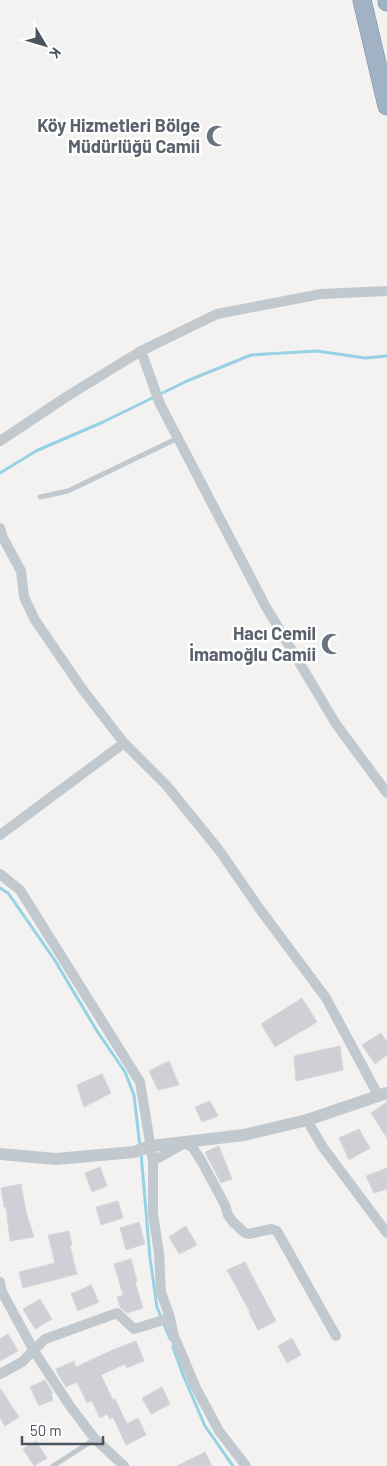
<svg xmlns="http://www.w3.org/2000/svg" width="387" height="1466" font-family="Barlow,sans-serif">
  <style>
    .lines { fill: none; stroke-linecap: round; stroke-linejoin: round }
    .stream { stroke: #96d2e4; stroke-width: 3 }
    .building { fill: #cfd0d5; stroke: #d6d7dc }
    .trunk-casing { stroke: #798ea6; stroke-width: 19 }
    .service { stroke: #c1c8ce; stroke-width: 5 }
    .minor { stroke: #c1c8ce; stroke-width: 10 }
    .tertiary { stroke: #c1c8ce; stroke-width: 12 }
    .trunk { stroke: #a1b2c4; stroke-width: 18 }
    .labels { text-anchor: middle; stroke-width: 5; stroke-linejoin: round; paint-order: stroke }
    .worship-label { font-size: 18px; font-weight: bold; fill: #5b616d; stroke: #fff; text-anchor: end }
  </style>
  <rect width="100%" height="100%" fill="#f3f2f1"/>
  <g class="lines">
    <g class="stream">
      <path d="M0,473L36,451L103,422L187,381L251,355L317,351L365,358L387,356"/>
      <path d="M0,888L8,893L54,959L97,1031L125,1072L134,1095L140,1147"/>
      <path d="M141,1153L150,1258L157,1307L170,1339"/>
      <path d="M173,1347L183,1375L205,1426L233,1466"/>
    </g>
  </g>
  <g class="building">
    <path d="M302,998L317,1022L275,1047L261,1024Z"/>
    <path d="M381,1033L387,1042V1055L375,1064L362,1045Z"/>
    <path d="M340,1046L343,1070L296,1081L294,1056Z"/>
    <path d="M169,1061L179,1085L158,1090L149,1071Z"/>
    <path d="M102,1074L111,1093L84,1107L77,1085Z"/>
    <path d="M210,1101L218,1116L202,1122L195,1107Z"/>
    <path d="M387,1102V1138L371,1113Z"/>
    <path d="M359,1129L370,1148L349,1160L339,1138Z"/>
    <path d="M219,1146L232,1179L221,1183L205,1152Z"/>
    <path d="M100,1167L107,1186L92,1192L85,1173Z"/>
    <path d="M387,1168V1189L374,1193L366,1176Z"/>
    <path d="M21,1184L26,1212L34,1237L10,1241L6,1207H4L1,1188Z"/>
    <path d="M118,1201L123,1218L101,1225L96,1207Z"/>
    <path d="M139,1222L145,1244L126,1250L120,1228Z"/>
    <path d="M186,1226L197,1245L179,1254L169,1237Z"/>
    <path d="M69,1231L72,1245L70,1246L77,1274L23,1288L19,1272L55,1263L48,1235Z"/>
    <path d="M131,1259L137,1281L135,1282L143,1308L127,1313L120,1307L117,1297L123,1295L114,1264Z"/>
    <path d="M245,1262L276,1321L258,1330L249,1313L250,1312L227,1270Z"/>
    <path d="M91,1285L99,1302L78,1311L71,1294Z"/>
    <path d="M40,1299L52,1319L35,1329L23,1309Z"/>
    <path d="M8,1334L18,1351L0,1361V1339Z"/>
    <path d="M292,1338L301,1355L287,1363L278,1346Z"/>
    <path d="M136,1341L144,1361L127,1368L125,1364L101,1375L113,1400L115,1399L127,1424L138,1418L146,1435L126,1445L113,1417L110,1419L107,1414L100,1418L92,1401L87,1403L77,1382L66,1387L58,1374L56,1369L74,1361L76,1367L115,1349Z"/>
    <path d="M45,1380L53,1393L51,1394L53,1400L39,1406L30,1387Z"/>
    <path d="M162,1387L170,1404L151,1414L142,1398Z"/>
    <path d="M0,1388L19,1417L5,1426L0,1418Z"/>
    <path d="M36,1441L47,1458L34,1466L23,1449Z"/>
    <path d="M205,1452L212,1466H177Z"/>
  </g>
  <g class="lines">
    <g class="trunk-casing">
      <g id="trunk">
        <path d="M362,0L387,106"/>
        <path d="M387,0V2"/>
      </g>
    </g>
    <g class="service">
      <path d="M40,497L68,491L178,438"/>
      <path d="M53,1466L95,1439"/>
    </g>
    <g class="minor">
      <path d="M141,351L160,404L266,607L336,724L387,793"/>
      <path d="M0,441L66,397L141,351L217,314L321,294L387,291"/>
      <path d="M0,528L3,538L21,571L24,597L35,620L83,690L124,743"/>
      <path d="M0,835L124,743L167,786L219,850L259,908L326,998L378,1095"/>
      <path d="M0,874L20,890L140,1082L153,1161V1214L159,1253L161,1292L170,1318L174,1336L195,1386L219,1431L246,1466"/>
      <path d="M307,1120L322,1146L387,1233"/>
      <path d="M153,1161L185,1143L193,1148L202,1162L225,1205L228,1215L233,1222L245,1233L249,1234L271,1229L277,1231L336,1336"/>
      <path d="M0,1282L2,1292L34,1351L70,1406L95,1439L124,1466"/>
      <path d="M0,1374L22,1362L45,1339L117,1313L134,1329L170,1318"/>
    </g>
    <path class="tertiary" d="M0,1154L56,1159L134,1152L151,1146L244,1135L307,1120L387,1093"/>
    <use href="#trunk" class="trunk"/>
  </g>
  <defs>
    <g id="mosque-bare" transform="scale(1.725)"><path d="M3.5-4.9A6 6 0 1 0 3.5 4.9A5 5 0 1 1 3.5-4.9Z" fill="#6b7280" stroke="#fff" stroke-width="2.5" paint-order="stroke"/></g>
  </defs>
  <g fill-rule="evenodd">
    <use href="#mosque-bare" x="217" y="136"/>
    <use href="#mosque-bare" x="332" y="644"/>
  </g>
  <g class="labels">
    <g class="worship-label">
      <text x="200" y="132">Köy Hizmetleri Bölge<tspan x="200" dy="21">Müdürlüğü Camii</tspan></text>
      <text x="316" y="640">Hacı Cemil<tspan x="316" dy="21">İmamoğlu Camii</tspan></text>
    </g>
  </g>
  <g transform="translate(45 45) rotate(128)" stroke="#ffffff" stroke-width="4" paint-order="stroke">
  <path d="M0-4L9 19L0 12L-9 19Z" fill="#4b545d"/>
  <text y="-8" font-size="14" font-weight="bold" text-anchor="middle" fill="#4b545d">K</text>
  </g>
  <path d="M22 1436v8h81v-8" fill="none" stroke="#4b545d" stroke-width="2.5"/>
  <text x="30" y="1436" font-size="15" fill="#4b545d" stroke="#ffffff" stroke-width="4" paint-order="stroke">50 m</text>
</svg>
